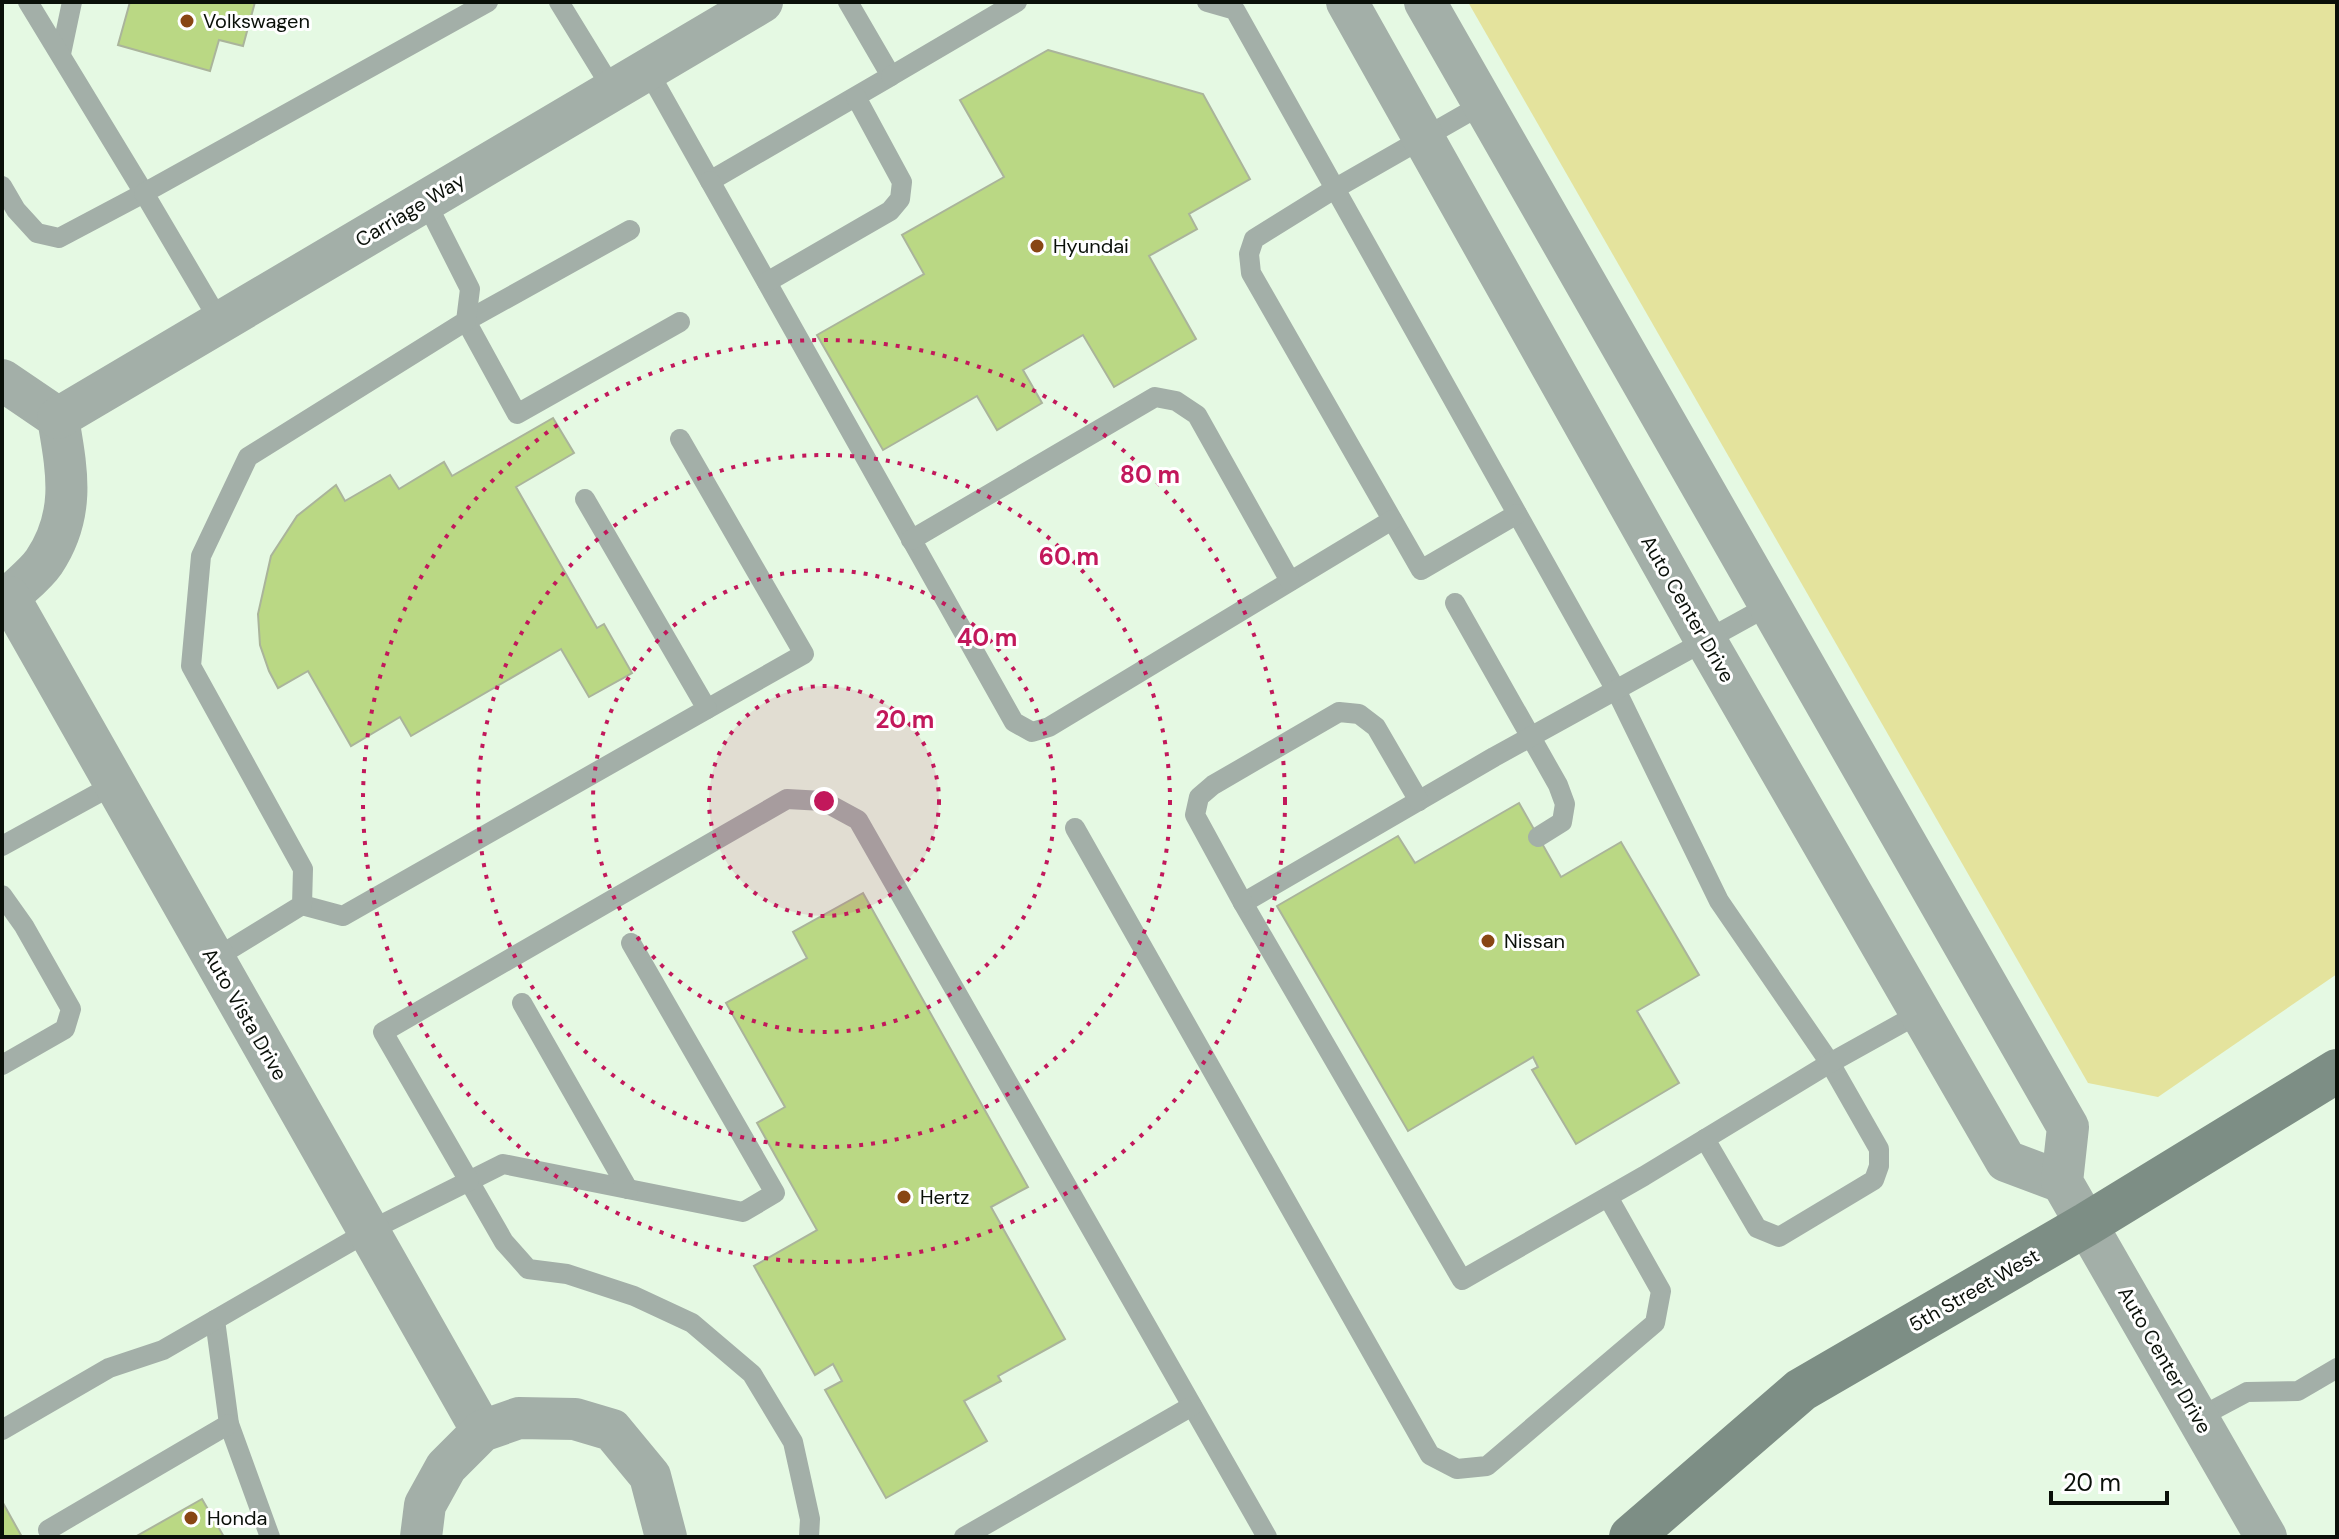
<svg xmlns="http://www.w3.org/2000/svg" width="2339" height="1539" font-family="'DM Sans',sans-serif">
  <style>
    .green { fill: #e4e39d }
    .building { fill: #bad884; stroke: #aab49b; stroke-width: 2 }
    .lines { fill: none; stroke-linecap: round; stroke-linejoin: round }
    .lane { stroke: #a3afa8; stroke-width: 20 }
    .street { stroke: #a3afa8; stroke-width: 42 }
    .secondary { stroke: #7d8e85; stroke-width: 44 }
    .ring { fill: none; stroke: #c2185b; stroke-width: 4; stroke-dasharray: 4 8 }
    .poi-dot { fill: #884614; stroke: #fff; stroke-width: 3 }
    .labels { text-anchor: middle; stroke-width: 6; stroke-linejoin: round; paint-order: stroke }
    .poi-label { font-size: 20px; fill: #0a1009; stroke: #fff; text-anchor: start }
    .street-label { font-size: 20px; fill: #0a1009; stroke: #fff }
    .centre { fill: #c2185b; stroke: #fff; stroke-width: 4 }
    .ring-label { font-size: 24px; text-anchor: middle; font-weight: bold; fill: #c2185b; stroke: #fff; stroke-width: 6; stroke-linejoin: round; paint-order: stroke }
  </style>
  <rect width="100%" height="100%" fill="#e5f9e3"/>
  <path class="green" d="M1468,2H2337V974L2158,1097L2088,1083Z"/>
  <g class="building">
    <path d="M130,2H255L243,46L219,40L210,71L118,45Z"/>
    <path d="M1048,50L1203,94L1250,179L1189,214L1197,229L1149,256L1196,339L1114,387L1083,335L1023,370L1042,403L997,430L977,396L883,450L817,335L924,274L902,235L1004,177L960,100Z"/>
    <path d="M553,418L574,453L516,487L597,628L604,624L632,673L589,697L561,649L411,736L400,717L351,746L308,671L278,688L269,671L260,645L258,614L271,556L297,516L336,485L345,501L390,475L399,489L444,462L452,476Z"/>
    <path d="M1519,803L1561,877L1621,842L1699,975L1637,1011L1679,1083L1576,1144L1532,1070L1538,1067L1533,1057L1408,1131L1277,906L1398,836L1415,863Z"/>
    <path d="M863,893L1028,1187L991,1207L1065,1339L998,1376L1001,1381L964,1401L987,1441L886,1498L825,1390L842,1381L833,1364L815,1375L754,1266L817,1230L757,1123L785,1107L726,1003L807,958L793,932Z"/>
    <path d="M202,1499L224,1537H135Z"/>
    <path d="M3,1503L22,1537H2Z"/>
  </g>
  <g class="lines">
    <g class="lane">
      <path d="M559,2L613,90"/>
      <path d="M1207,2L1235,10L1617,692L1719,901L1830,1063L1879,1149V1166L1874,1180L1779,1237L1757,1228L1705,1139"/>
      <path d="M61,54L72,2"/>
      <path d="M647,69L710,181L891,76L848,2"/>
      <path d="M891,76L1017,2"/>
      <path d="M1483,104L1336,188L1254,239L1249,254L1251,273L1421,570L1517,514"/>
      <path d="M710,181L1014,722L1032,732L1049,727L1392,520"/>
      <path d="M2,186L16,210L37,233L59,238L144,193L28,2"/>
      <path d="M630,230L466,321L517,414L680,322"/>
      <path d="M767,282L890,211L900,199L902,182L856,97"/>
      <path d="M220,322L144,193L488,2"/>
      <path d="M680,439L804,654L707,709"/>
      <path d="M911,540L1155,397L1176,401L1197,415L1290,581"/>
      <path d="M1455,603L1558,785L1565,804L1562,822L1538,837"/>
      <path d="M1770,605L1494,757L1243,903L1462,1280L1644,1176L1830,1063L1920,1013"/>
      <path d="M1075,828L1430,1455L1457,1469L1487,1466L1655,1323L1661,1291L1608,1197"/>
      <path d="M2,846L115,784"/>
      <path d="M2,895L24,926L71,1009L65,1029L2,1065"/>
      <path d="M1243,903L1195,815L1199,797L1213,785L1339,712L1359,714L1376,727L1419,801"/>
      <path d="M302,905L343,916L707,709L585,499"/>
      <path d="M631,943L775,1193L743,1212L503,1164L469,1181L504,1242L528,1269L567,1274L634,1296L692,1323L752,1374L793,1442L810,1519L809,1537"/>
      <path d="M214,959L302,905L303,869L191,666L201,556L248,457L466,321L470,289L425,200"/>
      <path d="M522,1003L628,1189"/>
      <path d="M215,1320L229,1424L270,1537"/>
      <path d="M2198,1418L2247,1392L2298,1391L2337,1368"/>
      <path d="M2,1430L109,1368L163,1350L369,1231L469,1181L383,1032L787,799L823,801L858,820L1267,1537"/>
      <path d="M48,1530L229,1424"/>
      <path d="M964,1537L1192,1406"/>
    </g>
    <g class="street">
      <path d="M1347,2L1706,641L2006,1161L2062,1182"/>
      <path d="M1425,2L2068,1127L2062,1182L2266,1537"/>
      <path d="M2,380L58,418C67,471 76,514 44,562C35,575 20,586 9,597L2,598"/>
      <path d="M58,418L762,2"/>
      <path d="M9,597L482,1431"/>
      <path d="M421,1537L425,1505L446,1467L482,1431L519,1418L575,1419L612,1430L650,1476L666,1537"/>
    </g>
    <path class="secondary" d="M1631,1537L1801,1390L2087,1224L2337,1071"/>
  </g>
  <circle cx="824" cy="801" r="115" fill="#c2185b" fill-opacity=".12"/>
  <g class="ring">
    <circle cx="824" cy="801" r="115"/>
    <circle cx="824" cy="801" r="231"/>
    <circle cx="824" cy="801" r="346"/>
    <circle cx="824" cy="801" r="461"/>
  </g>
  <g class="poi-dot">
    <circle cx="187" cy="21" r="8"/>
    <circle cx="1037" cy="246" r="8"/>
    <circle cx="1488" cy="941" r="8"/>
    <circle cx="904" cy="1197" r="8"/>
    <circle cx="191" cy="1518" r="8"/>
  </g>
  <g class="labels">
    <g class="poi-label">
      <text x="203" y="28">Volkswagen</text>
      <text x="1053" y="253">Hyundai</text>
      <text x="1504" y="948">Nissan</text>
      <text x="920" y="1204">Hertz</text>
      <text x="207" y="1525">Honda</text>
    </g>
    <g class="street-label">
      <text transform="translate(410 210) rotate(-31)" y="7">Carriage Way</text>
      <text transform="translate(1688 609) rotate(60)" y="7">Auto Center Drive</text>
      <text transform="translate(245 1014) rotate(60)" y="7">Auto Vista Drive</text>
      <text transform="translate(1974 1290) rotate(-30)" y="7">5th Street West</text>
      <text transform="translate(2165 1360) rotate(60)" y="7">Auto Center Drive</text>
    </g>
  </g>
  <circle cx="824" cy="801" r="12" class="centre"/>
  <g class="ring-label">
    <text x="1150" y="483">80 m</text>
    <text x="1069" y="565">60 m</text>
    <text x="987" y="646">40 m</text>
    <text x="905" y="728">20 m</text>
  </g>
  <rect width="2339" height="1539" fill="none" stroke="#0a1009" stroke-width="8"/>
  <path d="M2051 1491v12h116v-12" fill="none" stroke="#0a1009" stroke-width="4"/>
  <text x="2063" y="1491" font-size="24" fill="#0a1009" stroke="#ffffff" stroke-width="6" paint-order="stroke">20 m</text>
</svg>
